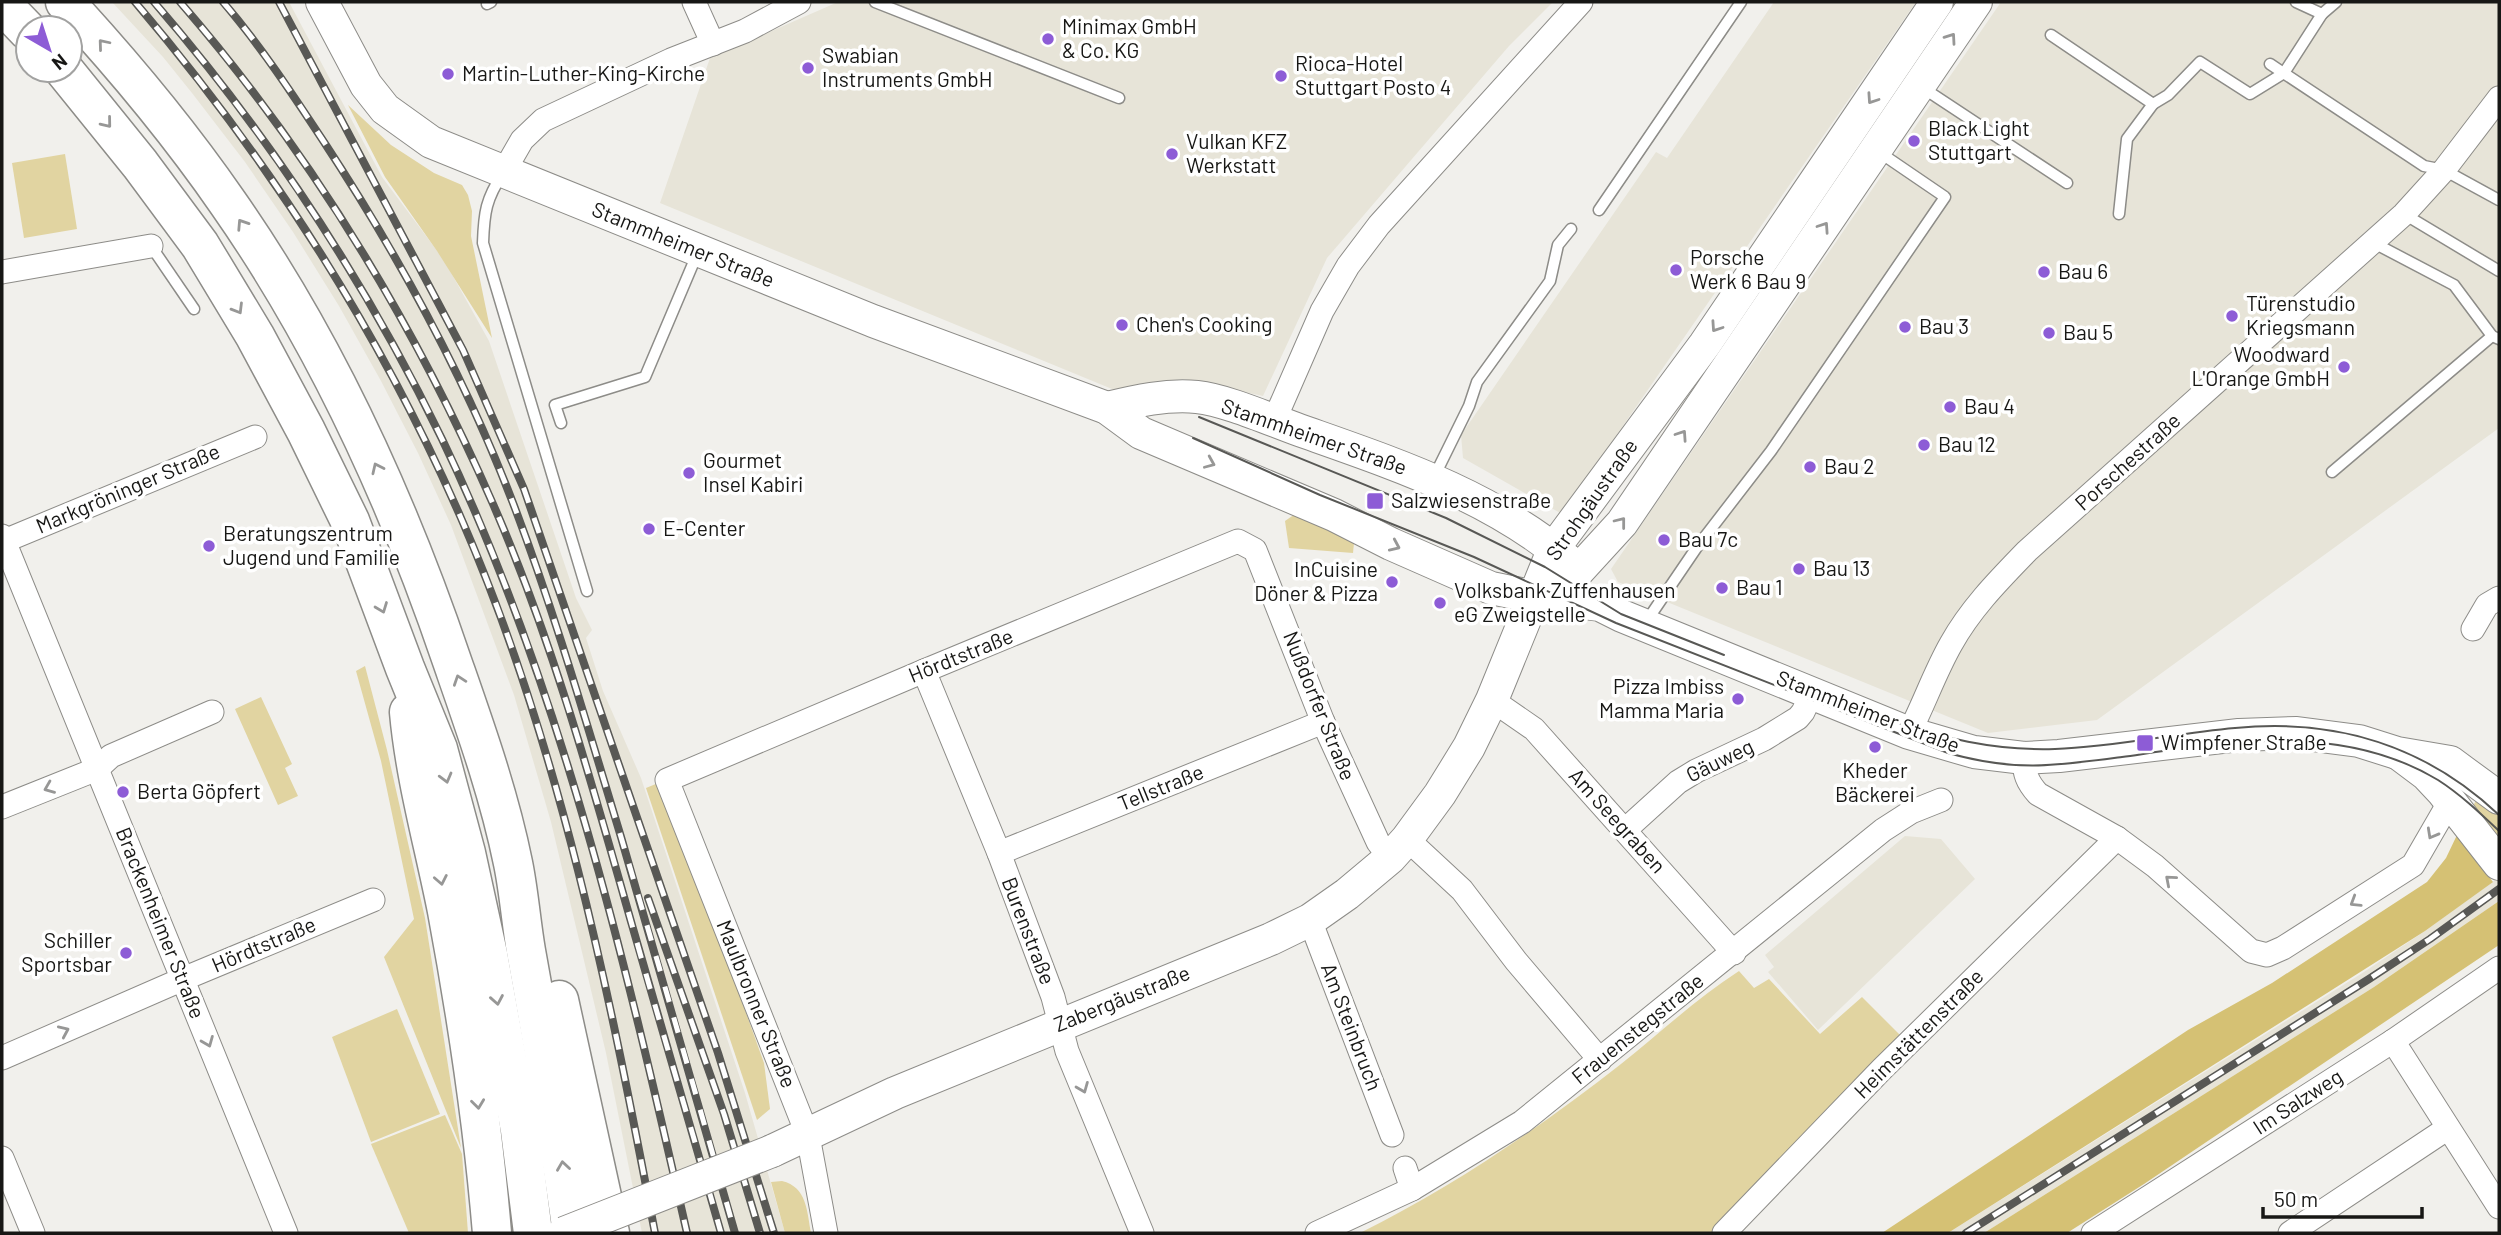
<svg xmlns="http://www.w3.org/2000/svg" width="2501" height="1235" font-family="Barlow,sans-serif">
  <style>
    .built { fill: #e7e4d8 }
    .green { fill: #e1d4a1 }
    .forest { fill: #d5c174 }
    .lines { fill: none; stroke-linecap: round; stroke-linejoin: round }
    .lane-casing { stroke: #8d8c88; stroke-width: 13 }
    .street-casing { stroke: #8d8c88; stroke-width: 25 }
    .secondary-casing { stroke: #8d8c88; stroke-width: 34 }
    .highway-casing { stroke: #8d8c88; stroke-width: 41 }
    .lane { stroke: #fff; stroke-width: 10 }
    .street { stroke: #fff; stroke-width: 23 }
    .secondary { stroke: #fff; stroke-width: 32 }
    .highway { stroke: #fff; stroke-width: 38 }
    .tram { stroke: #585855; stroke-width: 2 }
    .rail-casing { stroke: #585855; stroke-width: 8 }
    .rail { stroke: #fff; stroke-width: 5; stroke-dasharray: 16; stroke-linecap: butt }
    .secondary-bridge-casing { stroke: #8d8c88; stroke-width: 34; stroke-linecap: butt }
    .secondary-bridge { stroke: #fff; stroke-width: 32 }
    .oneway { stroke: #979796 }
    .poi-dot { fill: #8d5cd6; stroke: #fff; stroke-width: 2.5 }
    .labels { text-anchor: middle; stroke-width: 7; stroke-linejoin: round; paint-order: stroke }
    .poi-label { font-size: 21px; fill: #171715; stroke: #fff; text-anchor: start }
    .street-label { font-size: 21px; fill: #171715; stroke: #fff }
  </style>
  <rect width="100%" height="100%" fill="#f1f0ec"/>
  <g class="built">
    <path d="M112,2H289L382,177L444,260L489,341L576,598L592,630L586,638L603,691L641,778L745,1093L785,1233H642L606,1053L551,822L514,695L451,525L418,453L381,381L339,306L293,232L245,162L192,93L163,57Z"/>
    <path d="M838,2H1553L1509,46L1327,258L1263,396L1183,379L1117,391L660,203L710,58Z"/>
    <path d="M1774,2H1916L1562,514L1463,458L1461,435L1656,152L1667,158Z"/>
    <path d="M2001,2H2499V428L2097,720L1988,733L1618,582L1611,569Z"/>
    <path d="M1905,836L1941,839L1975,879L1818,1030L1768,972L1774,967L1765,955Z"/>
    <path d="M2499,877V901L2374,987L1984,1233H1948L2364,972L2425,931Z"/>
  </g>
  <g class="green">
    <path d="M348,105L391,145L434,173L462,185L468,195L472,211L471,236L492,338L437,251L385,177Z"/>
    <path d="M65,154L77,229L24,238L12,163Z"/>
    <path d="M1298,512L1354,543L1353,553L1289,548L1285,521Z"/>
    <path d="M365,666L387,750L425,918L461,1148L384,957L414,919L381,761L356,671Z"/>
    <path d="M261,697L292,764L285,768L298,796L278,805L235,709Z"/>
    <path d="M2447,780L2499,804V839L2470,810L2476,801Z"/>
    <path d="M663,781L764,1063L770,1109L757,1120L646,788Z"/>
    <path d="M1739,971L1754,988L1769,979L1820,1034L1862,997L1902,1037L1712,1233H1360C1453,1187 1539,1128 1621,1064C1660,1033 1697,998 1739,971Z"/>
    <path d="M397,1009L440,1114L371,1142L332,1037Z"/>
    <path d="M445,1115L462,1154L468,1233H409L371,1144Z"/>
    <path d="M782,1181C807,1187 807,1211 811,1233H785L771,1182Z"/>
  </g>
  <g class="forest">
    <path d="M2457,835L2493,882L2425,931L1948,1233H1882L2188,1030L2272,983L2427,882L2446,858Z"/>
    <path d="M2499,901V945L2144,1184L2067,1233H1984L2374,987Z"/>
  </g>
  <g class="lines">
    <g class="lane-casing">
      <g id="lane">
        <path d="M875,2L1119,98"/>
        <path d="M2296,2L2322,14L2336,2"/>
        <path d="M487,4L491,2"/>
        <path d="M2051,35L2153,104L2168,95L2200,62L2250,94L2284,73L2322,14"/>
        <path d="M2270,64L2424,166L2444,170L2499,200"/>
        <path d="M1920,86L2067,183"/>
        <path d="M503,173C486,199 484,212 483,243L587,591"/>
        <path d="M1599,210L1741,2"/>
        <path d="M2119,214L2127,139L2153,104"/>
        <path d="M2404,214L2499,271"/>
        <path d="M2372,242L2454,285L2492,336L2499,339"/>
        <path d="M151,246L194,309"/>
        <path d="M561,423L555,405L645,377L698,252"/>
        <path d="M2332,472L2492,336"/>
        <path d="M1434,477L1469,406L1477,382L1550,281L1558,245L1571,229"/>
        <path d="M1646,622L1697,547L1771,451L1945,197L1879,152"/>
      </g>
    </g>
    <g class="street-casing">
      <g id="street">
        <path d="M694,2L713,44"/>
        <path d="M503,173L522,140L543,120L671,60L745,31L799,2"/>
        <path d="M2,272L151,246"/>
        <path d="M1274,421L1322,311L1348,266L1379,225L1581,2"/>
        <path d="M2,536L286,1233"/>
        <path d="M2,542L255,437"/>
        <path d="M2473,629L2487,605L2499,598"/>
        <path d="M924,671L999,853L1053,997L1067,1051L1142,1233"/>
        <path d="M1492,700L1534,729L1734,953"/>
        <path d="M1909,733C1924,704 1935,672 1951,644C1971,608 1999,580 2027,551L2404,214L2444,170L2499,98"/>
        <path d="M2024,758C2024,773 2027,782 2038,794L2117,838L2155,866L2251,951L2267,955L2283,948L2413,865L2450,801"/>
        <path d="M2,807L97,769L111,756L212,712"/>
        <path d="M1625,830L1678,782L1696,771L1764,739L1798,718L1803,712L1812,693"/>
        <path d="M1407,839L1462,890L1516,961L1600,1060"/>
        <path d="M999,853L1323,722"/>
        <path d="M1310,920L1392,1135"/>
        <path d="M2393,1041L2499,1207"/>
        <path d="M2,1058L183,979L373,900"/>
        <path d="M2,1158L33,1233"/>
        <path d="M1405,1168L1412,1189"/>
        <path d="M826,1233L808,1136L667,780L924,671L1238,541L1255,550L1323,722L1378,842L1390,858"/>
        <path d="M1317,1233L1412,1189L1522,1122L1883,830L1911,812L1941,800"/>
        <path d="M1724,1233L1881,1070L2117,838"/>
        <path d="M2093,1233L2393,1041L2499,968"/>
        <path d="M2290,1233L2448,1128"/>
      </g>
    </g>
    <g class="secondary-casing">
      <g id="secondary">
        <path d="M322,2L366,85L385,109L431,142L873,321L1107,408L1141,433L1334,515L1391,544L1491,588L1535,597L1600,605L1622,616L1909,733L1974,752L2024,758L2059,756L2239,735L2297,733L2359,741L2397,753L2450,762L2499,798"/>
        <path d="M1107,408C1136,401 1167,394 1197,397C1226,400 1271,420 1299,430C1395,464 1491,495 1571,563"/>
        <path d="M1535,597L1579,570L1622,523L1976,2"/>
        <path d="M2399,754L2427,775L2442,791L2499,864"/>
        <path d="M772,1151L895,1093L1271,939L1310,920L1347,894L1390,858L1407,839L1440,794L1469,747L1492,700L1554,548L1705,344L1937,2"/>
      </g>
    </g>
    <g class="highway-casing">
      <g id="highway">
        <path d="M65,2C123,65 179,132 228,203C326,343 397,499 452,661C475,727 499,794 513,863C519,892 521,922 526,951C543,1045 559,1139 572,1233"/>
        <path d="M2,4L28,31"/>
        <path d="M64,70L140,164L200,245L255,336L306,431L350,521L405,668L438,749L466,853L488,954L520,1130L533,1233"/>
        <path d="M409,712C415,779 434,845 447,911C467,1018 483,1125 492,1233"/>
        <path d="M559,1000L610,1233"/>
      </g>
    </g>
    <use href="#lane" class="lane"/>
    <use href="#street" class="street"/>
    <use href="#secondary" class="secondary"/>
    <use href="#highway" class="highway"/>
    <g class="tram">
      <path d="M1199,417L1446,518L1545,567L1621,614L1724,655"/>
      <path d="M1193,438L1320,495L1474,557L1616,623L1948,753C2015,772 2055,766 2122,757C2228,742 2340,721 2438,780C2460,794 2480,813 2499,831"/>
      <path d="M1884,718C1940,738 1995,751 2055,749C2116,747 2176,733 2235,728C2336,718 2426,746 2499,815"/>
    </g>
    <g class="rail-casing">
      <g id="rail">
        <path d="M135,2C268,158 379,330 461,518C560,745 609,991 655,1233"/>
        <path d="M154,2C268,134 366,282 442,439C562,689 626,964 687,1233"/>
        <path d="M180,2C310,152 414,323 493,504C552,639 592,784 632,925C661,1028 692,1130 721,1233"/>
        <path d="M223,2C260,45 291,92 322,139C397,253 464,375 513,503C555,613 587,725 621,837C660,969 698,1101 735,1233"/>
        <path d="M279,2L463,350L524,489L718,1053L774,1233"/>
        <path d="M648,898L724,1114L760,1233"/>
        <path d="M1966,1233L2369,979L2430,939L2499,889"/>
      </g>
    </g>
    <use href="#rail" class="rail"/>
    <g class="secondary-bridge-casing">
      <path id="secondary-bridge" d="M564,1233L772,1151"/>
    </g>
    <use href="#secondary-bridge" class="secondary-bridge"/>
  </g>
  <defs><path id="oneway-chevron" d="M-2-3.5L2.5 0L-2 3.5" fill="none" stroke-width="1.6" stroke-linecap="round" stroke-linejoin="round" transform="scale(1.75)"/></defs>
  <g class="oneway">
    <use href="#oneway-chevron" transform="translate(1951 38) rotate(-55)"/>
    <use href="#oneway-chevron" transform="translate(103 44) rotate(-130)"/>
    <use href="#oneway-chevron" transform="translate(1872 99) rotate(124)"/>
    <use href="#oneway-chevron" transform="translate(107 123) rotate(51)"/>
    <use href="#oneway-chevron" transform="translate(242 224) rotate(-123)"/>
    <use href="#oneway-chevron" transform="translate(1824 227) rotate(-56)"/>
    <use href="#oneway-chevron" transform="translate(238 309) rotate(59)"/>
    <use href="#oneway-chevron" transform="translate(1716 327) rotate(124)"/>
    <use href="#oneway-chevron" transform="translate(1682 435) rotate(-56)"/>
    <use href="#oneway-chevron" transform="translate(1210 463) rotate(23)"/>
    <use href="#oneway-chevron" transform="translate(377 468) rotate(-115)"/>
    <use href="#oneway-chevron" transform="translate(1621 522) rotate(-52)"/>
    <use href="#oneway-chevron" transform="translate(1395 546) rotate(24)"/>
    <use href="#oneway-chevron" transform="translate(382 608) rotate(69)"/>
    <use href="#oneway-chevron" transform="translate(459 680) rotate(-109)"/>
    <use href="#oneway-chevron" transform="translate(446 778) rotate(75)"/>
    <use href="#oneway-chevron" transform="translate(49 788) rotate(158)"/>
    <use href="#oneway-chevron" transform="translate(2432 834) rotate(119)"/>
    <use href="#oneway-chevron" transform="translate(441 880) rotate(79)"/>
    <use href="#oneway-chevron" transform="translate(2170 880) rotate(-139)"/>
    <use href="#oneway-chevron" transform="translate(2355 902) rotate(148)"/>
    <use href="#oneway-chevron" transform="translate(497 1000) rotate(80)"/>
    <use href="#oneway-chevron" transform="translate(64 1031) rotate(-24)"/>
    <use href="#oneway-chevron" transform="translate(208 1042) rotate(68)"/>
    <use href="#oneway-chevron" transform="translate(1083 1088) rotate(68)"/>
    <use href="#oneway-chevron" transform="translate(478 1104) rotate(83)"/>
    <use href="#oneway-chevron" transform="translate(563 1166) rotate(-98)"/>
  </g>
  <g class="poi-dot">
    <circle cx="1048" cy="39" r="7"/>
    <circle cx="808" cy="68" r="7"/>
    <circle cx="448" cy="74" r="7"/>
    <circle cx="1281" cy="76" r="7"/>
    <circle cx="1914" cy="141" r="7"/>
    <circle cx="1172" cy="154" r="7"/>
    <circle cx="1676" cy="270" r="7"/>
    <circle cx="2044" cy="272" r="7"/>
    <circle cx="2232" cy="316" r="7"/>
    <circle cx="1122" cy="325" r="7"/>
    <circle cx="1905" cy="327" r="7"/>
    <circle cx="2049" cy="333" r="7"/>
    <circle cx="2344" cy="367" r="7"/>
    <circle cx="1950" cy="407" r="7"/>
    <circle cx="1924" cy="445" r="7"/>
    <circle cx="1810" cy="467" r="7"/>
    <circle cx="689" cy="473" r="7"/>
    <rect x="1366" y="492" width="18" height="18" rx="3.5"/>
    <circle cx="649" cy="529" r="7"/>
    <circle cx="1664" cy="540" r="7"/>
    <circle cx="209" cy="546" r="7"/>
    <circle cx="1799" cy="569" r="7"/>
    <circle cx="1392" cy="582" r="7"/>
    <circle cx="1722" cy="588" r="7"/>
    <circle cx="1440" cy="603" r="7"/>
    <circle cx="1738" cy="699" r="7"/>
    <rect x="2136" y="734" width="18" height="18" rx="3.5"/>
    <circle cx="1875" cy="747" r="7"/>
    <circle cx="123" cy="792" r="7"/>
    <circle cx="126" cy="953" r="7"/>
  </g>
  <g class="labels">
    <g class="poi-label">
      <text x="1062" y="34">Minimax GmbH<tspan x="1062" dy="24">&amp; Co. KG</tspan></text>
      <text x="822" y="63">Swabian<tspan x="822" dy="24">Instruments GmbH</tspan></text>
      <text x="1295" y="71">Rioca-Hotel<tspan x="1295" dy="24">Stuttgart Posto 4</tspan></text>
      <text x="462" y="81">Martin-Luther-King-Kirche</text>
      <text x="1928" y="136">Black Light<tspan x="1928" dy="24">Stuttgart</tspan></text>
      <text x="1186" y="149">Vulkan KFZ<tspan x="1186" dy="24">Werkstatt</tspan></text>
      <text x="1690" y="265">Porsche<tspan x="1690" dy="24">Werk 6 Bau 9</tspan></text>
      <text x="2058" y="279">Bau 6</text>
      <text x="2246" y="311">Türenstudio<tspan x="2246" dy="24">Kriegsmann</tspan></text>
      <text x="1136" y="332">Chen's Cooking</text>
      <text x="1919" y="334">Bau 3</text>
      <text x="2063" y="340">Bau 5</text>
      <text x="2330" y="362" text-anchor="end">Woodward<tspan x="2330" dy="24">L'Orange GmbH</tspan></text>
      <text x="1964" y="414">Bau 4</text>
      <text x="1938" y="452">Bau 12</text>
      <text x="703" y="468">Gourmet<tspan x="703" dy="24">Insel Kabiri</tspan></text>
      <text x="1824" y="474">Bau 2</text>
      <text x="1391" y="508">Salzwiesenstraße</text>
      <text x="663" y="536">E-Center</text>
      <text x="223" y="541">Beratungszentrum<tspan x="223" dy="24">Jugend und Familie</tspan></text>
      <text x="1678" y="547">Bau 7c</text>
      <text x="1813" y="576">Bau 13</text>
      <text x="1378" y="577" text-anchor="end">InCuisine<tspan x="1378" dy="24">Döner &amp; Pizza</tspan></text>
      <text x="1736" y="595">Bau 1</text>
      <text x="1454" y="598">Volksbank Zuffenhausen<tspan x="1454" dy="24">eG Zweigstelle</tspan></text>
      <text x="1724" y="694" text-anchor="end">Pizza Imbiss<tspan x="1724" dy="24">Mamma Maria</tspan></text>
      <text x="2161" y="750">Wimpfener Straße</text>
      <text x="1875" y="778" text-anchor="middle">Kheder<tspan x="1875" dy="24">Bäckerei</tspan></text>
      <text x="137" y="799">Berta Göpfert</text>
      <text x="112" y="948" text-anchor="end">Schiller<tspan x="112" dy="24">Sportsbar</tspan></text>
    </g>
    <g class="street-label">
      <text transform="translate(683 245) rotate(22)" y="7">Stammheimer Straße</text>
      <text transform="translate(1314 437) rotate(19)" y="7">Stammheimer Straße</text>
      <text transform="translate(2128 462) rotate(-42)" y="7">Porschestraße</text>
      <text transform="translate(128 489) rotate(-23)" y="7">Markgröninger Straße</text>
      <text transform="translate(1592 500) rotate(-55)" y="7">Strohgäustraße</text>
      <text transform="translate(961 656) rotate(-22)" y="7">Hördtstraße</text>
      <text transform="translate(1319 706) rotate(68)" y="7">Nußdorfer Straße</text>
      <text transform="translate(1868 712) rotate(21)" y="7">Stammheimer Straße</text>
      <text transform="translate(1720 761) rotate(-26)" y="7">Gäuweg</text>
      <text transform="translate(1161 788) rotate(-22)" y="7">Tellstraße</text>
      <text transform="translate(1617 821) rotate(48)" y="7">Am Seegraben</text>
      <text transform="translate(160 923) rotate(68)" y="7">Brackenheimer Straße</text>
      <text transform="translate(1028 931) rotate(69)" y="7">Burenstraße</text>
      <text transform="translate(264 945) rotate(-23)" y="7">Hördtstraße</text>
      <text transform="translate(1122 999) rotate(-22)" y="7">Zabergäustraße</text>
      <text transform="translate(756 1004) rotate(68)" y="7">Maulbronner Straße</text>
      <text transform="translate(1351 1027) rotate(69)" y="7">Am Steinbruch</text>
      <text transform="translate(1638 1029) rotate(-39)" y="7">Frauenstegstraße</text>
      <text transform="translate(1919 1034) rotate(-45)" y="7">Heimstättenstraße</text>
      <text transform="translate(2298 1102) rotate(-33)" y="7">Im Salzweg</text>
    </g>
  </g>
  <rect width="2501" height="1235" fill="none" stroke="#171715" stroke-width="7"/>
  <g transform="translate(49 49) rotate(141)"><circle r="33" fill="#ffffff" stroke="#a2a2a1" stroke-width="2"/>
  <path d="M0-5L12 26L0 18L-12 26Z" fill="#8d5cd6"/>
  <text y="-10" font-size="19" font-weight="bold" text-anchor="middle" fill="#171715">N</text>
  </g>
  <path d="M2263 1207v10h159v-10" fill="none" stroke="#171715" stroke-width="3.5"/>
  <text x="2274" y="1207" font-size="21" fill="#171715" stroke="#ffffff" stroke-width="5" paint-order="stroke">50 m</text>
</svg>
